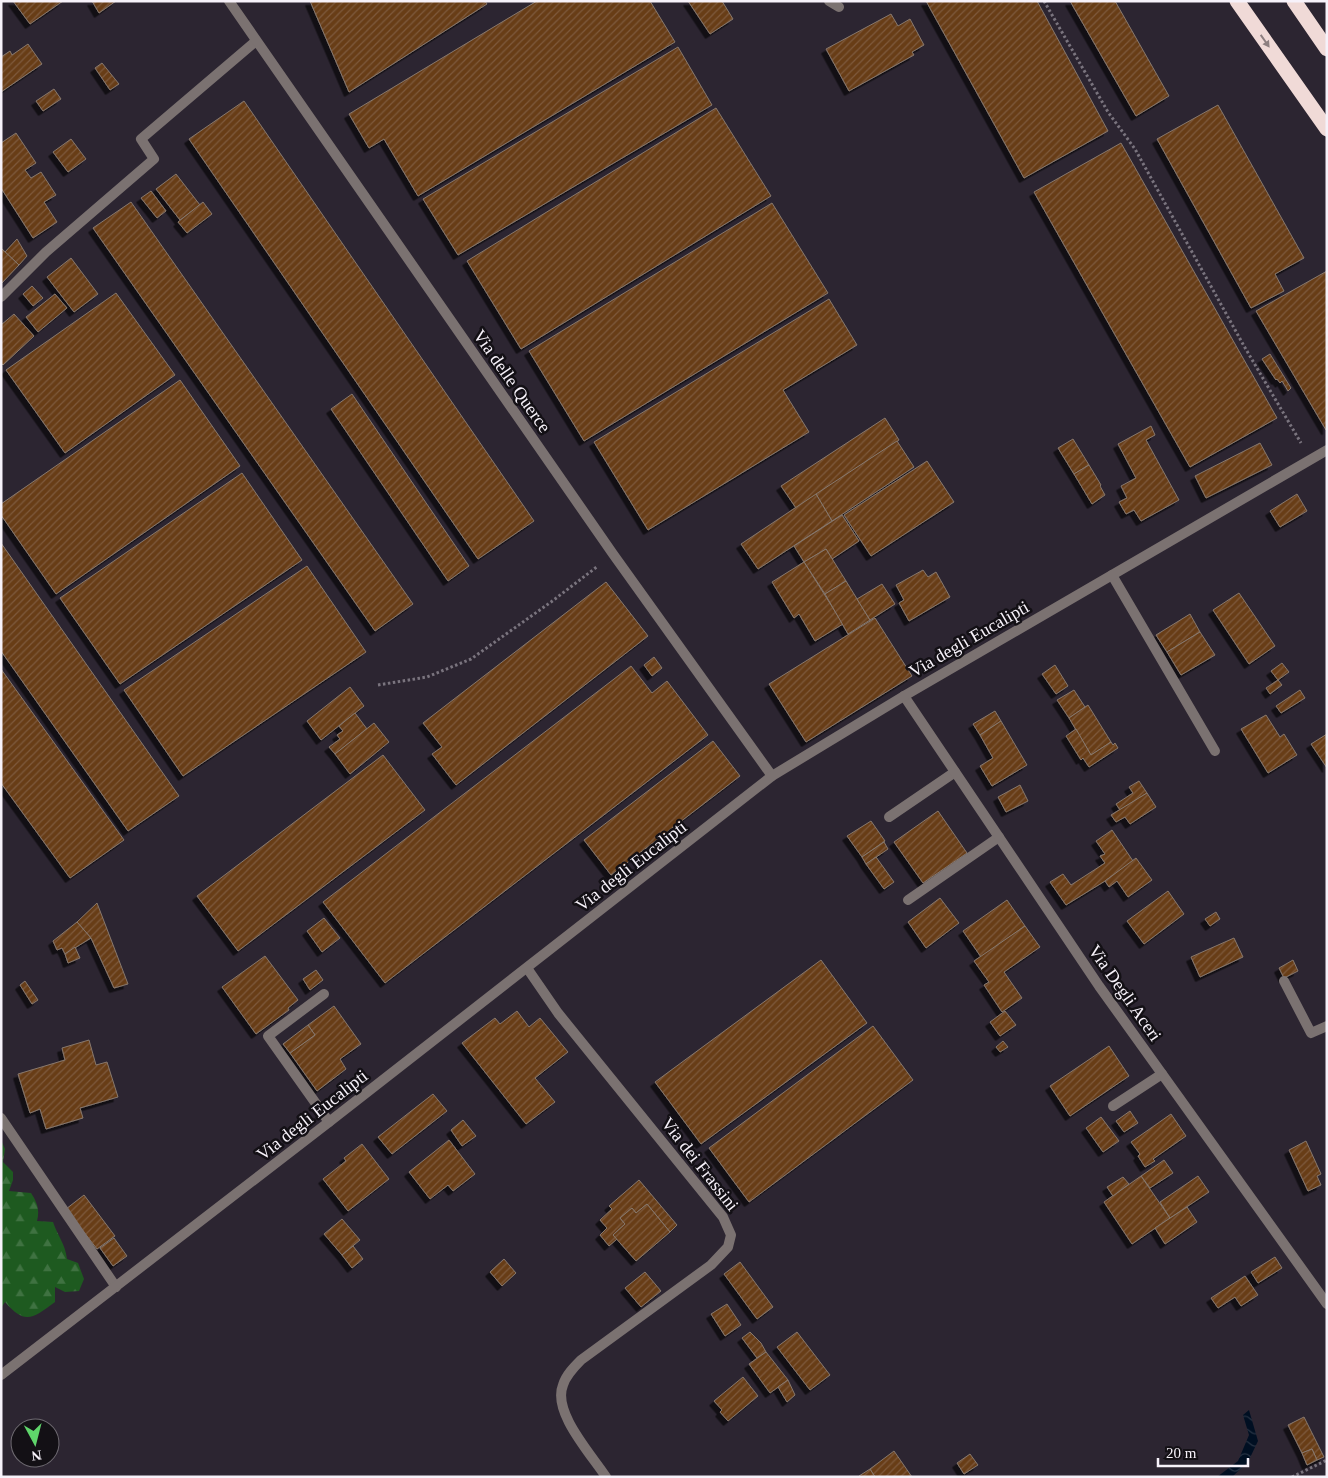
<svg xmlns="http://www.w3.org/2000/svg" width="1328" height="1478" font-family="'Times New Roman',serif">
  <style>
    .forest { fill: url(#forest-firs) }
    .water { fill: url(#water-waves) }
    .building { fill: url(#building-hatch); stroke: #87786d; filter: url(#shadow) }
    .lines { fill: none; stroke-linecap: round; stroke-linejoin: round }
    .path { stroke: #7a747e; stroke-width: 3; stroke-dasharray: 2.5 2.5; stroke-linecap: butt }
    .service { stroke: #7b7271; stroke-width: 10 }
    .minor { stroke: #7b7271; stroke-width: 10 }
    .motorway { stroke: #f0dad7; stroke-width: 15 }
    .oneway { fill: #8d7f80 }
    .labels { text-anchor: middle; stroke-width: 5; stroke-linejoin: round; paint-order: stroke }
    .street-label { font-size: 18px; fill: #f7f2fa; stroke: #131015 }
  </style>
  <defs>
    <pattern id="forest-firs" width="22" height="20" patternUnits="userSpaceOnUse" patternTransform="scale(1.25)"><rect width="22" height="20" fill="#1e5a20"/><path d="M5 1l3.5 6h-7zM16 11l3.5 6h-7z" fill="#3f7241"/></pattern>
    <pattern id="water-waves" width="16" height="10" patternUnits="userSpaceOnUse" patternTransform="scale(1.25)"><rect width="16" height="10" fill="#000f22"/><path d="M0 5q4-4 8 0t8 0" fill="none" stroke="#263243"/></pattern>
    <pattern id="building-hatch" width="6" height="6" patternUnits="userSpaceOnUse" patternTransform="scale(1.25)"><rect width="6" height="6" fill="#673d19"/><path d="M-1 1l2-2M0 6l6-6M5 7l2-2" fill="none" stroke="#7e5a3b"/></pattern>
    <filter id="shadow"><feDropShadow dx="-4.5" dy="4.5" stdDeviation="0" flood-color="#0009"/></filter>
  </defs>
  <rect width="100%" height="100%" fill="#2c2531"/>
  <path class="forest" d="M1,1140L5,1149L3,1162L13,1172V1180L9,1191L31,1193C37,1202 40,1210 37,1221L53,1222C58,1237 65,1243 67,1259L78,1263L84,1279L79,1291L65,1292L55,1287V1302C32,1319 25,1325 5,1302L1,1308Z"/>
  <path class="water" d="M1249,1410L1258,1441L1248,1462L1232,1477H1217L1238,1461L1249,1435L1243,1415Z"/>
  <g class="building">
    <path d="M13,1H63L30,24Z"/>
    <path d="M92,1H116L99,13Z"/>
    <path d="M310,1H485L487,4L349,92Z"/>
    <path d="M537,1H650L675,42L418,196L384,139L369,148L349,114Z"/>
    <path d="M688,1H722L733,19L710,34Z"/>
    <path d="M926,1H1037L1108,131L1024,178Z"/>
    <path d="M1070,1H1115L1169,96L1136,116Z"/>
    <path d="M891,14L898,26L910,19L924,45L912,52L914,55L849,91L826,49Z"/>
    <path d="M28,44L42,64L1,92V57L10,51L12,55Z"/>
    <path d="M678,47L712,105L458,255L423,199Z"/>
    <path d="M102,63L119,84L110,90L95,68Z"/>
    <path d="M54,89L61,99L43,111L36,101Z"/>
    <path d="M244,101L534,521L478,559L189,139Z"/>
    <path d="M1218,105L1304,258L1275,274L1284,291L1251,308L1157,139Z"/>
    <path d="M716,108L771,196L521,349L467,261Z"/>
    <path d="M16,133L36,163L25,170L31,178L41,172L56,195L44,202L57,222L33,238L1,188V143Z"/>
    <path d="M71,139L86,159L68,172L53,152Z"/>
    <path d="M1121,143L1277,418L1190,467L1034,192Z"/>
    <path d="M176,174L200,205L180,220L156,189Z"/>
    <path d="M151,191L166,211L157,218L141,198Z"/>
    <path d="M131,202L413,604L375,631L93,228Z"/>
    <path d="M203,202L212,214L187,233L178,222Z"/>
    <path d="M772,203L828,293L584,441L529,351Z"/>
    <path d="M17,239L27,256L19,265L5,252Z"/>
    <path d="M1,248L19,265L1,284Z"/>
    <path d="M71,258L98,294L74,312L47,277Z"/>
    <path d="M1327,271V430H1326L1256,311Z"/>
    <path d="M32,286L43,298L33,306L23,294Z"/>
    <path d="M116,293L175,375L65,453L6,370Z"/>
    <path d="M55,294L67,308L38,332L26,317Z"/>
    <path d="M829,299L857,345L783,390L809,432L648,530L594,442Z"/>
    <path d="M14,314L34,336L3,365L1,363V325Z"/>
    <path d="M1270,354L1291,388L1288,391L1282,381L1280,383L1277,379L1276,380L1262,359Z"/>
    <path d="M180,380L240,466L56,594L1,515V504Z"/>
    <path d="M352,394L469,566L448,581L331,409Z"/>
    <path d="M885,418L899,440L796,508L781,486Z"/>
    <path d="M1151,426L1155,435L1146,440L1179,500L1141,521L1134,510L1126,514L1119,502L1127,498L1121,486L1136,478L1118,444Z"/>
    <path d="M1073,439L1089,465L1074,474L1058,448Z"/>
    <path d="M897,441L914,467L832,521L816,494Z"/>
    <path d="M1260,443L1272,465L1206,498L1195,476Z"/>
    <path d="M927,461L954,502L871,556L844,515Z"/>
    <path d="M1089,465L1101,485L1100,486L1105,495L1092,504L1074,474Z"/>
    <path d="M242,473L302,560L120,684L60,598Z"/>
    <path d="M816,494L832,521L758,569L741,544Z"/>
    <path d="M1297,494L1307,511L1280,527L1270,511Z"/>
    <path d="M842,515L859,541L832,559L826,549L804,562L794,546Z"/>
    <path d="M1,543L179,796L128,831L1,651Z"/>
    <path d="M826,549L846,581L825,594L804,562Z"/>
    <path d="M804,562L843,624L815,641L799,614L794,618L772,582Z"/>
    <path d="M307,566L366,652L183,776L124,690Z"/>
    <path d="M923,570L928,577L936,572L950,597L909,621L899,603L904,600L896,585Z"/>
    <path d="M846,581L870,620L848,634L825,594Z"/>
    <path d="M606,582L648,636L456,785L432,754L442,747L423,723Z"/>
    <path d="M882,584L895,604L870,620L857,599Z"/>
    <path d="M1239,593L1275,646L1249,664L1213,610Z"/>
    <path d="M1190,614L1200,632L1167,652L1156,635Z"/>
    <path d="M875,618L912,676L806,742L769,684Z"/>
    <path d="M1200,632L1215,655L1181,675L1167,652Z"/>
    <path d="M654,657L662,668L652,676L644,665Z"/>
    <path d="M1282,663L1289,672L1278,680L1271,671Z"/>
    <path d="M1055,665L1068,686L1056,694L1042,674Z"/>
    <path d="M631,666L652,693L667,681L708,735L385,983L323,902Z"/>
    <path d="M1,669L124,840L70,878L1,783Z"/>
    <path d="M1278,680L1282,685L1270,694L1266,688Z"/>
    <path d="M350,687L364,706L321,740L307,721Z"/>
    <path d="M1074,690L1085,707L1069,718L1057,700Z"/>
    <path d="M1300,690L1305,698L1281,713L1276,706Z"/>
    <path d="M1088,705L1111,742L1091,755L1069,718Z"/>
    <path d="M995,711L1001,721L980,735L973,724Z"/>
    <path d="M355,713L367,729L335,754L329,747L340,739L337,735L343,731L339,726Z"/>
    <path d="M1266,715L1280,737L1284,734L1297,755L1268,773L1241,729Z"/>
    <path d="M1001,721L1027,765L992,786L980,766L993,758L980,735Z"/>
    <path d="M374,723L389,742L350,774L335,754Z"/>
    <path d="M1076,729L1091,755L1111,742L1113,745L1115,743L1118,748L1089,767L1083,758L1081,760L1066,736Z"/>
    <path d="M1327,734V768L1311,744Z"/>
    <path d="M713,741L740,776L611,875L584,840Z"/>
    <path d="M383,755L425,810L238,951L197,896Z"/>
    <path d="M1139,781L1147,793L1120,810L1116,804L1133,793L1129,787Z"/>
    <path d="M1020,785L1028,801L1006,812L998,797Z"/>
    <path d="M1147,793L1156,807L1130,824L1125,817L1116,822L1111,815Z"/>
    <path d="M938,811L967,853L923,883L894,842Z"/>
    <path d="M871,821L885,841L862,857L847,836Z"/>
    <path d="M1112,830L1133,861L1105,881L1066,905L1050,882L1063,874L1071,885L1105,863L1100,856L1105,854L1096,841Z"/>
    <path d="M884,842L888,849L866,864L862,857Z"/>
    <path d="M876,857L894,882L884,889L866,864Z"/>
    <path d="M1136,858L1152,880L1128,897L1117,881L1109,887L1105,881Z"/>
    <path d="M1168,891L1184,914L1144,944L1127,921Z"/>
    <path d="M940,898L959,923L926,948L908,922Z"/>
    <path d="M1007,900L1025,926L981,957L963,931Z"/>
    <path d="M97,903L128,984L114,988L91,938L77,922Z"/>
    <path d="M1216,912L1220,919L1210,926L1205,919Z"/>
    <path d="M324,918L340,938L322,952L307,931Z"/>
    <path d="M77,922L91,938L65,954L62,948L57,950L53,941Z"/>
    <path d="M1025,926L1040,947L1004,972L1022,998L1002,1012L984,985L989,982L974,961Z"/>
    <path d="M1234,938L1243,957L1200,977L1191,957Z"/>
    <path d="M75,947L80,958L68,963L65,954Z"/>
    <path d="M265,956L298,1000L288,1008L289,1010L256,1034L222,987Z"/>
    <path d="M821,960L867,1023L701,1144L655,1082Z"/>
    <path d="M1293,960L1298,971L1284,978L1279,968Z"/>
    <path d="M316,970L323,980L310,990L303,979Z"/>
    <path d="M25,981L38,1000L32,1004L20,985Z"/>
    <path d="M334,1006L361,1044L340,1059L346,1069L317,1091L290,1053L315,1035L308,1025Z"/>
    <path d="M517,1011L529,1027L540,1018L568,1052L535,1078L555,1102L526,1124L462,1043L495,1018L500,1024Z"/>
    <path d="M1005,1011L1016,1025L1000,1036L990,1022Z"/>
    <path d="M308,1025L315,1035L290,1053L283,1044Z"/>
    <path d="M873,1026L913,1080L749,1202L709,1148Z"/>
    <path d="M89,1040L96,1065L107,1062L118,1097L80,1108L83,1118L46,1129L40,1109L30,1113L18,1074L65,1060L62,1048Z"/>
    <path d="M1003,1041L1008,1047L1000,1052L996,1047Z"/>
    <path d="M1109,1046L1129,1076L1070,1116L1050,1086Z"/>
    <path d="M433,1094L447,1111L392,1154L378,1137Z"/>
    <path d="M1130,1111L1138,1123L1124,1132L1116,1121Z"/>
    <path d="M1171,1114L1186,1136L1153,1159L1155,1161L1145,1167L1138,1156L1140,1154L1131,1142Z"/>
    <path d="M1101,1117L1119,1141L1103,1152L1086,1128Z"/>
    <path d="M463,1120L476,1136L462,1146L451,1130Z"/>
    <path d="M449,1140L475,1174L453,1191L448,1185L430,1199L409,1172Z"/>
    <path d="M1306,1141L1321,1174L1317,1176L1321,1185L1308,1191L1289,1150Z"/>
    <path d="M362,1144L389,1179L348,1211L323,1179L346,1161L344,1158Z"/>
    <path d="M1164,1160L1173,1173L1150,1188L1141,1176Z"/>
    <path d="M1141,1176L1170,1218L1132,1244L1104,1202Z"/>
    <path d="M1198,1176L1209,1192L1170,1218L1160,1202Z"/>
    <path d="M1123,1177L1129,1184L1113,1196L1107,1187Z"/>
    <path d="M639,1180L677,1225L670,1232L647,1204L636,1213L632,1208L620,1218L625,1224L613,1235L617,1239L609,1246L600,1235L607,1228L600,1220L612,1209L609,1206Z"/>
    <path d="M84,1195L115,1236L97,1249L66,1209Z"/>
    <path d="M647,1204L670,1232L636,1261L613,1235L625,1224L620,1218L632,1208L636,1213Z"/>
    <path d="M1187,1207L1197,1222L1165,1244L1155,1228Z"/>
    <path d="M342,1219L360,1240L342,1255L324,1234Z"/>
    <path d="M114,1238L127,1256L113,1266L100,1248Z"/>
    <path d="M353,1246L363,1259L352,1268L342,1255Z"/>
    <path d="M1275,1257L1282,1268L1258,1283L1251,1272Z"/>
    <path d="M504,1259L516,1273L502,1286L490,1272Z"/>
    <path d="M740,1262L773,1307L757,1319L724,1274Z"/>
    <path d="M645,1272L661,1291L641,1307L625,1288Z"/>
    <path d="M1245,1276L1258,1295L1241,1306L1235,1297L1218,1308L1211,1298Z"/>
    <path d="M727,1304L741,1325L725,1336L711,1314Z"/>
    <path d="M750,1332L761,1343L766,1352L757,1358L742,1338Z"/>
    <path d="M797,1332L830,1375L810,1390L777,1347Z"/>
    <path d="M766,1352L788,1380L770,1393L749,1364Z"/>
    <path d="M743,1377L758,1396L728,1421L720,1412L722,1410L714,1401Z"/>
    <path d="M788,1380L795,1395L787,1402L778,1387Z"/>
    <path d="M1304,1417L1324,1457L1317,1460L1312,1449L1302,1453L1288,1425Z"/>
    <path d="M1312,1449L1317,1460L1307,1465L1302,1453Z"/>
    <path d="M894,1451L912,1477H875L870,1469Z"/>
    <path d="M970,1454L978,1465L964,1474L957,1463Z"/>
    <path d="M870,1469L875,1477H859V1476Z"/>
  </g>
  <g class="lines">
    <g class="path">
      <path d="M1044,1L1108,112L1135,149L1244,346L1301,443"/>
      <path d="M378,685L427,677L471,659L551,602L598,566"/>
      <path d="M1292,1477L1327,1460"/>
    </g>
    <g class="service">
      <path d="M829,1L839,7"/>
      <path d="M1,297L46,252L154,159L141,139L256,41"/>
      <path d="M1112,575L1215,751"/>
      <path d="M889,817L955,772"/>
      <path d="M908,900L999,837"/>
      <path d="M1284,981L1311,1033L1327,1026"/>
      <path d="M324,994L268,1036L329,1122"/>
      <path d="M1113,1106L1162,1074"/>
      <path d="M1,1118L116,1287"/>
    </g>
    <g class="minor">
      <path d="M229,1L613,554L772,776"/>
      <path d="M904,696L1099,986L1327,1304"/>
      <path d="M527,968L558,1013L723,1217L731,1235L728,1247L711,1265L581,1360C574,1367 566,1375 563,1385C552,1412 591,1454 606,1477"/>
      <path d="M1,1375L329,1122L772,776L904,696L1327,450"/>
    </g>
    <g class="motorway">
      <path d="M1237,1L1327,129"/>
      <path d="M1294,1L1327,49"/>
    </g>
  </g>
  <defs><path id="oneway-solid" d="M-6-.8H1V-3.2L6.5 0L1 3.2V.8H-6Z" transform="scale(1.25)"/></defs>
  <use class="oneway" href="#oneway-solid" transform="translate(1265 41) rotate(55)"/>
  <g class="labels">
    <g class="street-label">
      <text transform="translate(512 381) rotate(55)" y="6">Via delle Querce</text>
      <text transform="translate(969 639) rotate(-30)" y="6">Via degli Eucalipti</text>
      <text transform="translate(631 866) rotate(-38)" y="6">Via degli Eucalipti</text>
      <text transform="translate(1125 993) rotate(55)" y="6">Via Degli Aceri</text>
      <text transform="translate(312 1115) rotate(-38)" y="6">Via degli Eucalipti</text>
      <text transform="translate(700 1164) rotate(52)" y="6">Via dei Frassini</text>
    </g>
  </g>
  <rect width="1328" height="1478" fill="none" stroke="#f7f2fa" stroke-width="5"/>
  <g transform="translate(35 1443) rotate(173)"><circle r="24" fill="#131015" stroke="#6e6a71"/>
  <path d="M0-4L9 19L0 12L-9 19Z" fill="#5fd56b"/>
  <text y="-8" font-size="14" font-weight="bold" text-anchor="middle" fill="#f7f2fa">N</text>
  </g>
  <path d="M1158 1458v8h90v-8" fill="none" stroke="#f7f2fa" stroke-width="2.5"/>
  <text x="1166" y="1458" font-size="15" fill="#f7f2fa" stroke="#131015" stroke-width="4" paint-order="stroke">20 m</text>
</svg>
